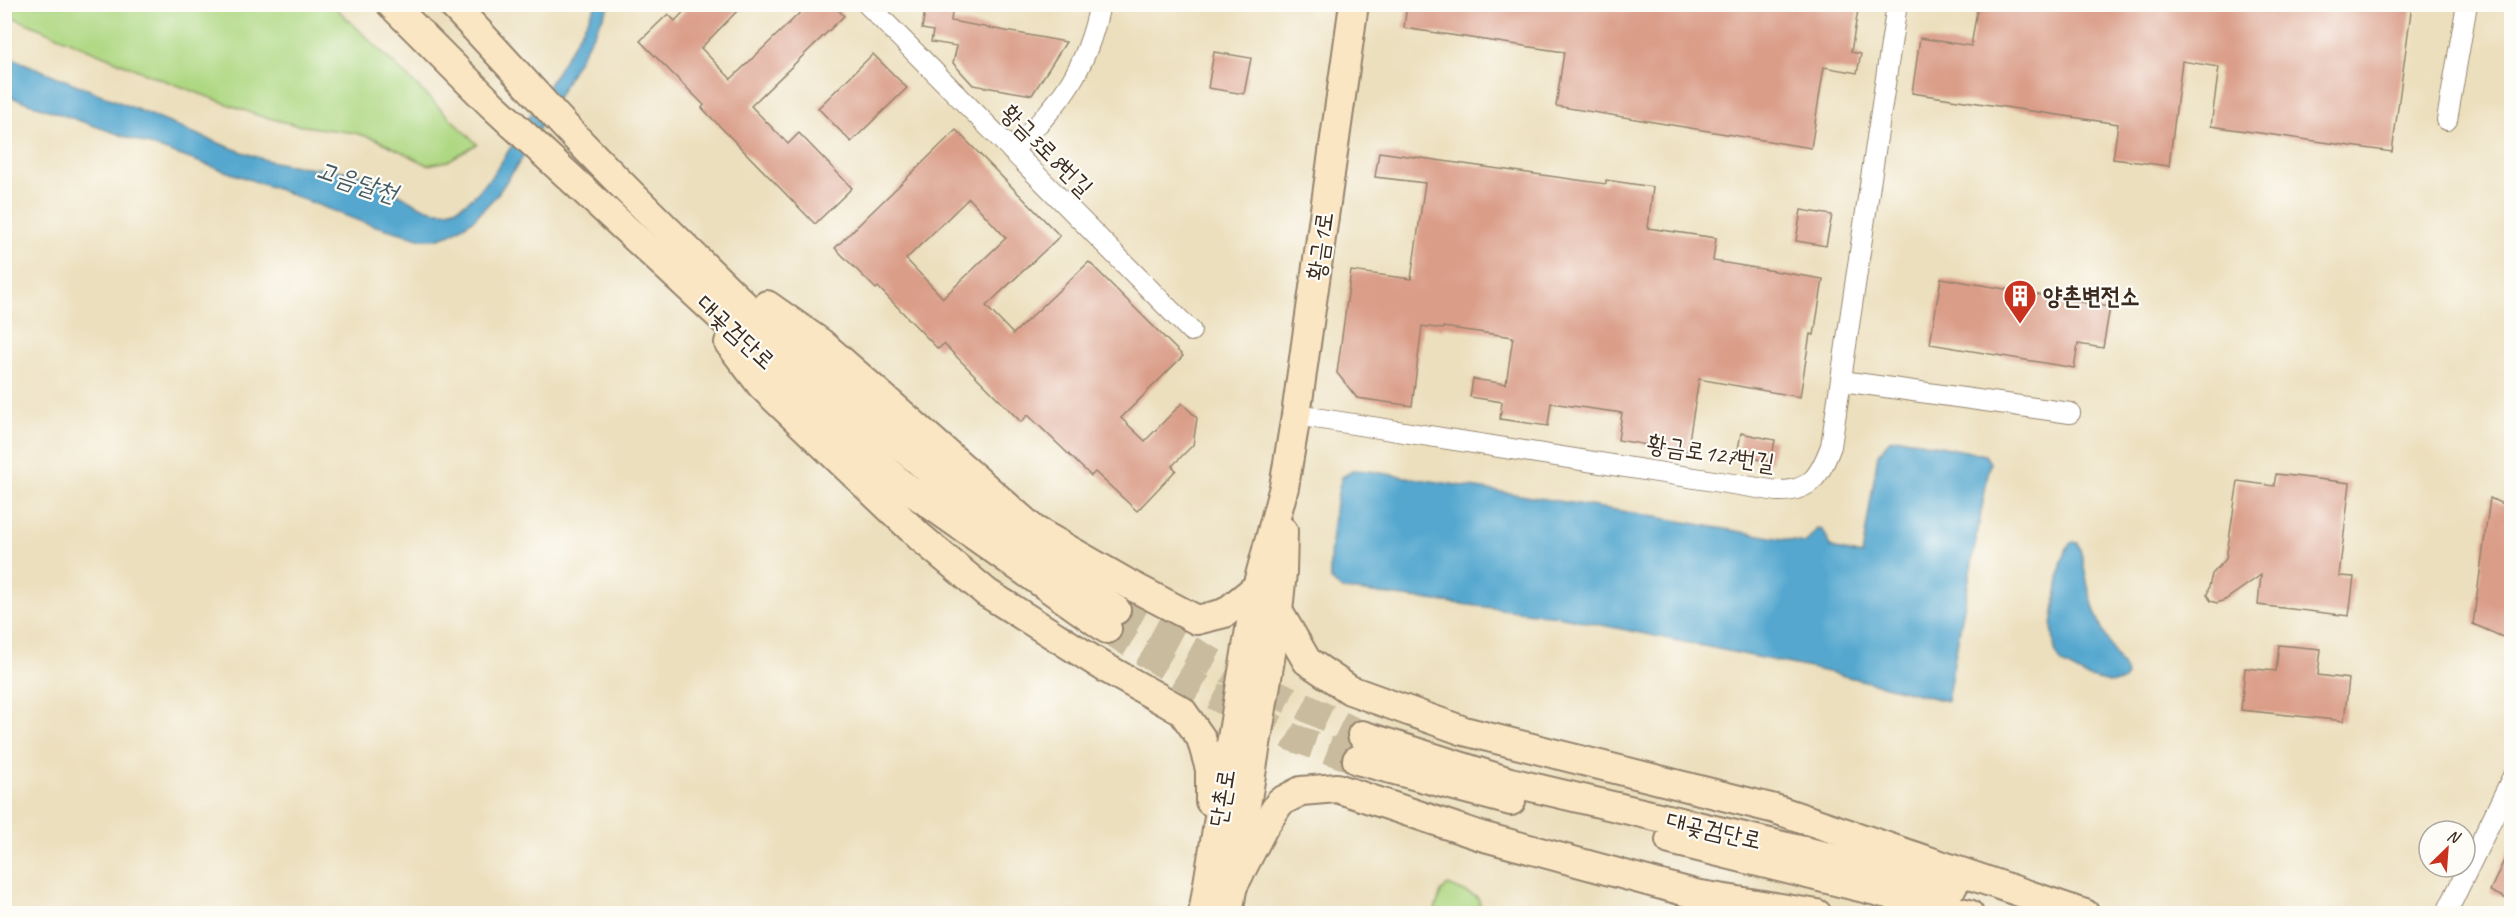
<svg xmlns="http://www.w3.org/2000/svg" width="2516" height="918" font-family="Caveat,'Poor Story',sans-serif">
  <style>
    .green { fill: #afd883; stroke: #758150; stroke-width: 1.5 }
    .water { fill: #54a7cf; stroke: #486876; stroke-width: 1.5 }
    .building { fill: #da9d88; fill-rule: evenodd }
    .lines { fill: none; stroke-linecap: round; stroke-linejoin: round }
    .secondary-tunnel { stroke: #c9bb9d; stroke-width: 28; stroke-dasharray: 28 14; stroke-linecap: butt }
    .street-casing { stroke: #94846e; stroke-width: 22 }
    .secondary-casing { stroke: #94846e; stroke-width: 32 }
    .street { stroke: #fff; stroke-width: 20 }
    .secondary { stroke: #fbe6c4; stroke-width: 28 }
    .labels { text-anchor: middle; stroke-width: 4.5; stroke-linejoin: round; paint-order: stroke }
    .street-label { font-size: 24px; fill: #3b2a1e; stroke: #fdfcf7 }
    .poi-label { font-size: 24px; font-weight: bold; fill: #3b2a1e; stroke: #fdfcf7; text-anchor: start }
    .water-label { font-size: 26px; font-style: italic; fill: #455c65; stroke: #fdfcf7 }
  </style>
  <rect width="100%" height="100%" fill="#fdfcf7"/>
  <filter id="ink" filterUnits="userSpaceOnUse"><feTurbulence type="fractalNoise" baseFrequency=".0167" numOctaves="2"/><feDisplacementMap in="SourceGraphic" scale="12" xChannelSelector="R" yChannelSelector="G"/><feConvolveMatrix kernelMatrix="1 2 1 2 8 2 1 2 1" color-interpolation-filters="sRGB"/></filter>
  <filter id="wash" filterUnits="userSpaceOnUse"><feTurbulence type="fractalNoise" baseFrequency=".008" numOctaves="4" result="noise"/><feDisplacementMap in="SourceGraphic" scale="24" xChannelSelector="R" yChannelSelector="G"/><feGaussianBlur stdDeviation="1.35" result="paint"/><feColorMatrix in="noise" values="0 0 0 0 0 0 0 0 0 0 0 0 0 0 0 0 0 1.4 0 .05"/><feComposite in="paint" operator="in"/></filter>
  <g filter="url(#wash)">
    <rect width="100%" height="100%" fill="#ecdfbd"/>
    <g class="green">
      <path d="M4,5H333L477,144L448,161L428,165L376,139L355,133L296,125L257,115L147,74L5,14Z"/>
      <path d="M1448,885L1477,897L1480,903L1475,913H1434L1441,892Z"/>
    </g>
    <g class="water">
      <path d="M596,5H610L523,157L497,195L473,220L451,234L436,239H422L362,222L277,189L5,95L4,55C51,74 97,93 143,112C184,129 224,147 266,160C300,170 335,166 369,177C398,187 427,224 459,207C488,191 510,148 526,122C550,83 574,45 596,5Z"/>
      <path d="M1900,438L1985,455L1990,463L1947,701L1815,669L1558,616L1341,589L1330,580C1329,554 1334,502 1342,477L1354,470L1368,471L1622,511L1805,543L1817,529L1823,530L1832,548L1862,555L1878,454L1890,440Z"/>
      <path d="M2073,542L2078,543C2084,560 2085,577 2090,594C2097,623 2110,647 2126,672L2127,676L2123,681L2109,683L2087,677L2062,664L2055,651L2052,626L2061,565L2067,548Z"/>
    </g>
    <g id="blocks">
      <g class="building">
        <path d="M691,4H744L701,48L731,79L809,4H833L844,16L751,106L788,144L799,133L852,188L815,224L702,108L704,105L640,41L668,14L675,21Z"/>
        <path d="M926,4H953L951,21L1066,42L1032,95L973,85L953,63L957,46L931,42L933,31L922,29Z"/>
        <path d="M1407,4H1859L1851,52L1861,54L1857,73L1824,67L1811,148L1556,106L1564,52L1404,28Z"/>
        <path d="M1978,4H2412L2392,152L2211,126L2219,67L2182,61L2169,166L2113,159L2118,124L1912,93L1920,38L1971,46Z"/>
        <path d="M1214,52L1251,58L1244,94L1208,88Z"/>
        <path d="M873,54L907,88L851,142L818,108Z"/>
        <path d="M956,130L1060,236L986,306L1013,334L1089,262L1183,356L1121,418L1145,441L1182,403L1197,418L1193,445L1172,466L1176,470L1137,511L1095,472L1091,476L1028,415L1021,422L944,344L938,349L878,287L876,289L835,248ZM969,198L1006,238L943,298L906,259Z"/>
        <path d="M1379,152L1606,184V180L1653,187L1648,228L1716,238L1713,261L1823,279L1814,335L1810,334L1800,397L1699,379L1687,452L1618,440L1622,413L1551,403L1548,426L1500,419L1502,402L1470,397L1473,379L1506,384L1513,337L1443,327V329L1422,326L1412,406L1357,398L1337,373L1351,271L1411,279L1425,183L1375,177Z"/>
        <path d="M1801,210L1832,215L1826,246L1796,241Z"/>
        <path d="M1941,278L2110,307L2103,348L2078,344L2074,368L1930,344Z"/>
        <path d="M1741,433L1775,440L1771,462L1737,455Z"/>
        <path d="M2276,474L2350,483L2339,576L2354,577L2349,616L2258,605L2261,575L2225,600L2217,603L2211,601L2207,595L2212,574L2226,559L2238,481L2274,486Z"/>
        <path d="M2490,498L2511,508V624L2505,638L2473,624Z"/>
        <path d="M2279,645L2321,649L2318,675L2349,679L2344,721L2241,710L2245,668L2276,671Z"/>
        <path d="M2511,845V901L2490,891Z"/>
      </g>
    </g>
  </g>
  <g filter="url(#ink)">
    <use href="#blocks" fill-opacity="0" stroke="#94846e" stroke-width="1.5"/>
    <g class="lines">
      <g class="secondary-tunnel">
        <path d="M1116,610L1228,670L1362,735"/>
        <path d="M1107,629L1211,694L1291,737L1357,760"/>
      </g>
      <g class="street-casing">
        <g id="street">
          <path d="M867,4L1191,331"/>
          <path d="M2447,120L2467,4"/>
          <path d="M1012,151C1060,103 1086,73 1100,4"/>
          <path d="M1842,381L2070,413"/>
          <path d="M1296,415L1777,491C1811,492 1820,475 1831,446L1897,4"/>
          <path d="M2446,914L2512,778"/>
        </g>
      </g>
      <g class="secondary-casing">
        <g id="secondary">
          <path d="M391,4L492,105L900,483L1107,629"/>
          <path d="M452,4C490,43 526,84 563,124C607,171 654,217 700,262C828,389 966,508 1116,610"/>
          <path d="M767,305L821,343L1034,530L1130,585L1197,620L1225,613L1257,587"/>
          <path d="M729,343L762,386L920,537L987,593L1104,667L1182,711L1201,738L1210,769V801"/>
          <path d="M1278,611L1307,661L1350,690L1464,731L1775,809L2085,914"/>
          <path d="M1362,735L1510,782L1953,886"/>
          <path d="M1357,760L1511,801"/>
          <path d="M1670,840L1969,914"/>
          <path d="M1232,888L1263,828L1280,802L1301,791L1337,788L1481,836L1695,894L1817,914"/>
          <path d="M1203,914L1257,587L1284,487L1296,415L1354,4"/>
          <path d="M1228,914L1278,611L1282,572L1283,531"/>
        </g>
      </g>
      <use href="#street" class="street"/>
      <use href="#secondary" class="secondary"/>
    </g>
  </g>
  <defs>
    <g id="building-pin" transform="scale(1.725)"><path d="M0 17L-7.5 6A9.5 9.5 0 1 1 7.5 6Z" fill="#c8321e" stroke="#fdfcf7"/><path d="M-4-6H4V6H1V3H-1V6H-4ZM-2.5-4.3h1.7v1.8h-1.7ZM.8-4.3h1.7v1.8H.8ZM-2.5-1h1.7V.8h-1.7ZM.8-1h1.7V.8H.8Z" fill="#fff"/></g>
  </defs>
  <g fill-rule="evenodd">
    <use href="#building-pin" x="2020" y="296"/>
  </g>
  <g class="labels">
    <g class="street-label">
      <text transform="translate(1047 150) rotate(45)" y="8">황금3로8번길</text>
      <text transform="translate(1320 246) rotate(-82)" y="8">황금1로</text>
      <text transform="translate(736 332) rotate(43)" y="8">대곶검단로</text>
      <text transform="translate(1711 453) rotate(9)" y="8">황금로127번길</text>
      <text transform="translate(1222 798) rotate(-81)" y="8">단촌로</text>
      <text transform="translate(1714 830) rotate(13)" y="8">대곶검단로</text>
    </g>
    <g class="poi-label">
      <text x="2043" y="304">양촌변전소</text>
    </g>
    <g class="water-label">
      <text transform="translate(357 181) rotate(18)" y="9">고음달천</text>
    </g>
  </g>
  <rect width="2516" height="918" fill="none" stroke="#fdfcf7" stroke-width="24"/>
  <g transform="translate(2447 849) rotate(25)"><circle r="28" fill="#fdfcf7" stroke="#afa8a0" stroke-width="1.5"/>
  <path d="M0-4.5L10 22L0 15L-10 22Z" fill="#c8321e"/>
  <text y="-9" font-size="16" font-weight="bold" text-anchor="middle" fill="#3b2a1e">N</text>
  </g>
</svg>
